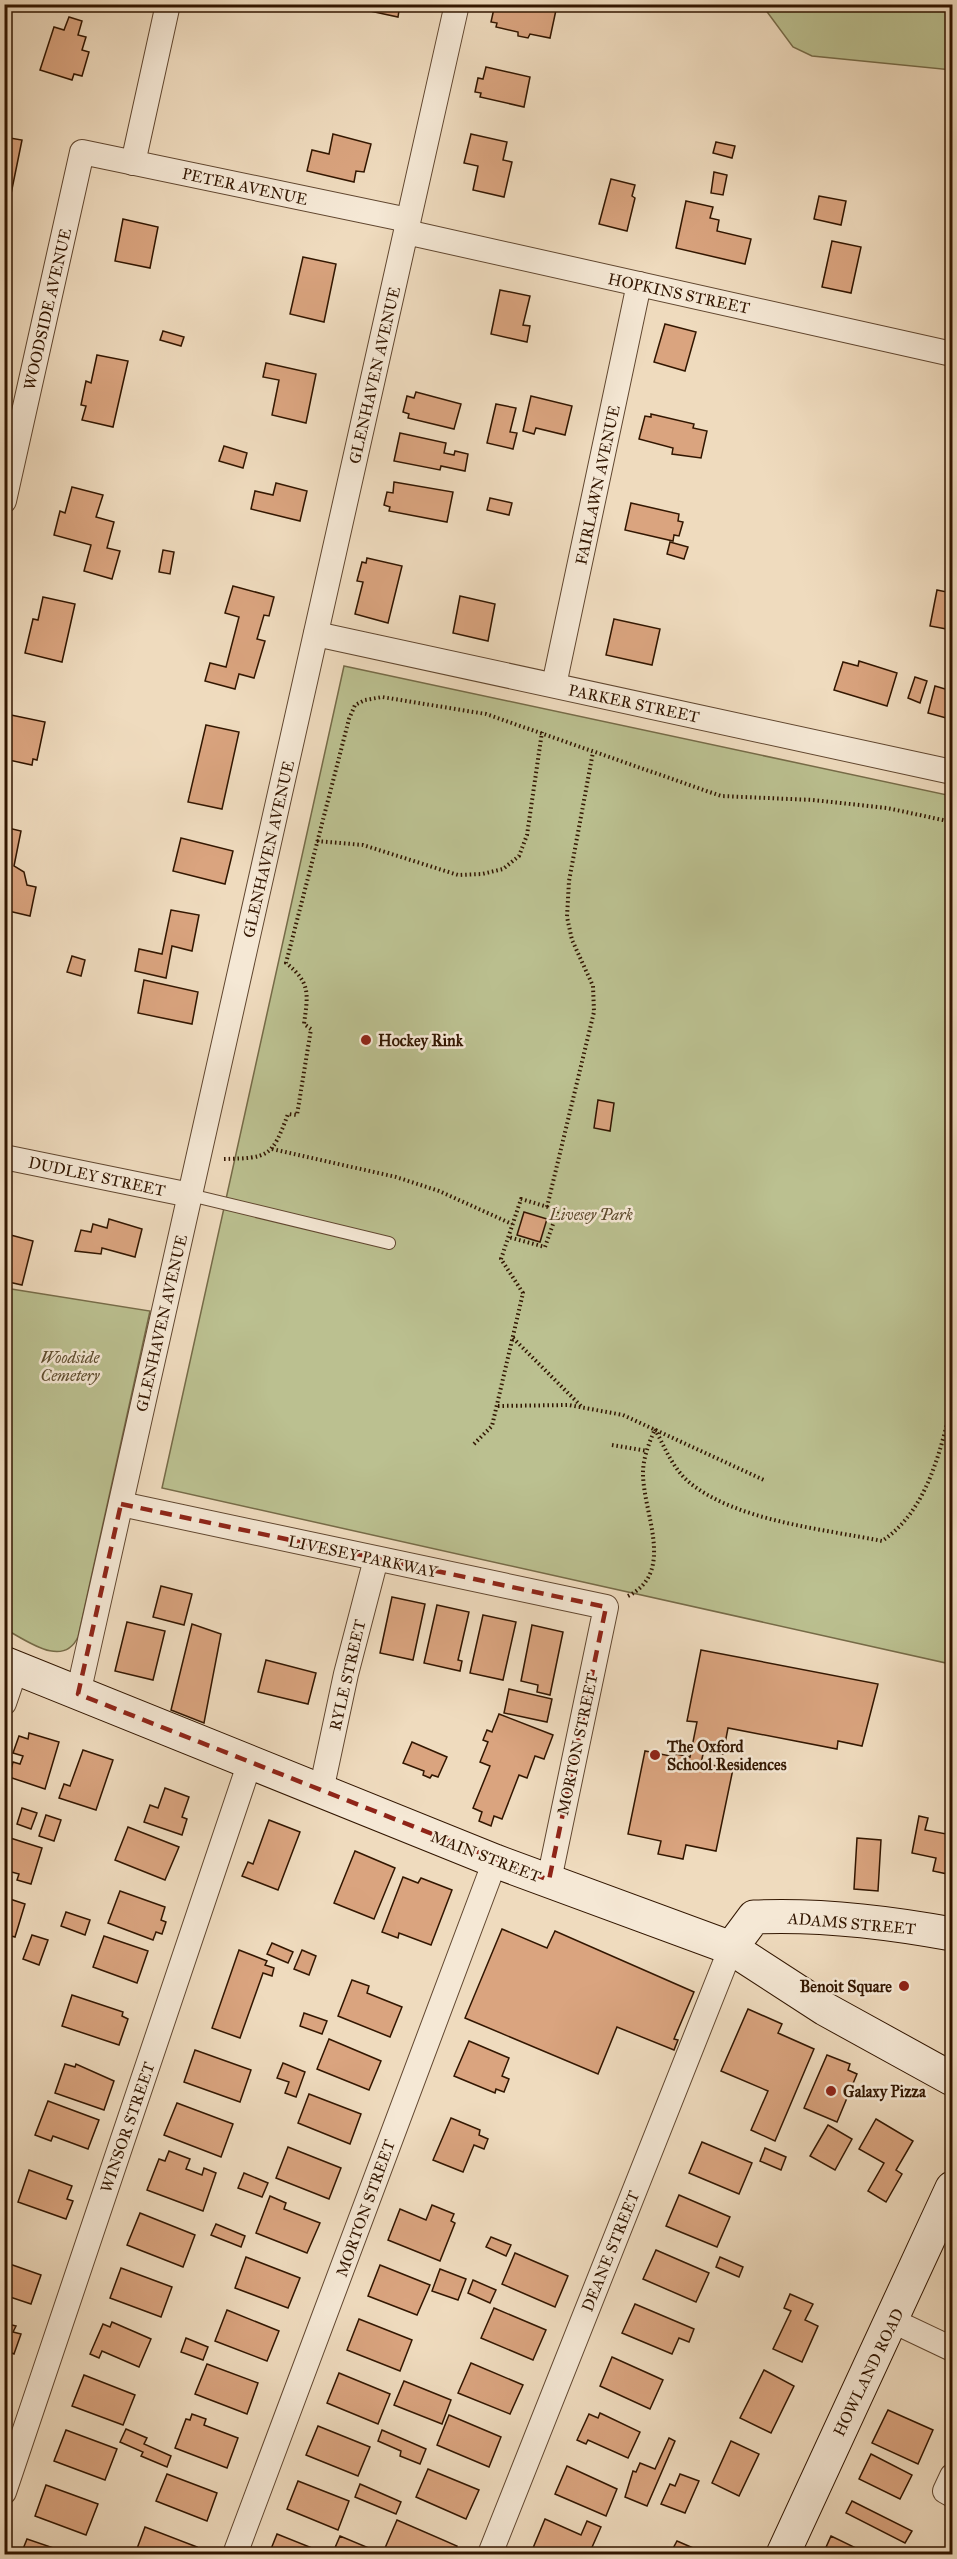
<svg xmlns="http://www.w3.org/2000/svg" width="957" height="2559" font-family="'IM FELL Great Primer',serif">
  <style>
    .green { fill: #bbc090; stroke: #766b48; stroke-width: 1.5 }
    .building { fill: #daa47f; stroke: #321600; stroke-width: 1.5 }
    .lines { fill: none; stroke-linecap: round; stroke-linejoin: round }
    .lane-casing { stroke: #614730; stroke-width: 14 }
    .street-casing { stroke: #614730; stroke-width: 26 }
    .secondary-casing { stroke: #321600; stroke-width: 35 }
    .path { stroke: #321600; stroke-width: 4; stroke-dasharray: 1.5 3; stroke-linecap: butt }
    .lane { stroke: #f5e8d5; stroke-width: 12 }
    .street { stroke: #f5e8d5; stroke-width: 24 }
    .secondary { stroke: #f5e8d5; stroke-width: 33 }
    .marked { fill: none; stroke: #8f2418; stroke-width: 4.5; stroke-dasharray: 12 8; stroke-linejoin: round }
    .poi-dot { fill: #8f2418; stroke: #f5e8d5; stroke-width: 2 }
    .labels { text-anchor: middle; stroke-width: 5; stroke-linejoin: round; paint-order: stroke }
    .street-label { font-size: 16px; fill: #321600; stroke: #f5e8d5 }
    .poi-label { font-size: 16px; font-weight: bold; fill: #321600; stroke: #f5e8d5; text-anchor: start }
    .park-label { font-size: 16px; font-style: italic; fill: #5b492b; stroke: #f5e8d5 }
  </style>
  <rect width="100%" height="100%" fill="#efdbbe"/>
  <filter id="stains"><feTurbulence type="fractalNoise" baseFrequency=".00333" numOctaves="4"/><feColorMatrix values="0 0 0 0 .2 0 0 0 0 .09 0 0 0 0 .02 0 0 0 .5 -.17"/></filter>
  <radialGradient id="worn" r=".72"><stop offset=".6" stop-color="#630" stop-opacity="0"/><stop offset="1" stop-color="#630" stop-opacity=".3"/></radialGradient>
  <g class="green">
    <path d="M762,5H952V70L812,56L793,47Z"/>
    <path d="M344,666L952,796V1635L946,1663L162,1488Z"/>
    <path d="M5,1288L150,1311L78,1637C63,1669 26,1640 5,1629Z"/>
  </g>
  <g class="building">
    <path d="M366,4H400L398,17L365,10Z"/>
    <path d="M495,4H533L556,10L550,38L530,34L528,38L518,36V32L496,27L497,23L491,22Z"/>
    <path d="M69,17L82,21L78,35L86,37L82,50L89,52L82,76L74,74L72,80L40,70L54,27L64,30Z"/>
    <path d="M486,67L530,77L524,107L480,97L481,93L475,92L478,78L483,79Z"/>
    <path d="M333,134L371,144L364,172L356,171L354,182L307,171L312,150L329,154Z"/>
    <path d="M471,134L507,142L503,160L512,162L504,197L473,190L478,166L464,163Z"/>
    <path d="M4,137L22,140L11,194L4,192Z"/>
    <path d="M716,142L735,146L732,158L713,153Z"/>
    <path d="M714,172L727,175L723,195L711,193Z"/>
    <path d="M611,179L635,185L632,196L635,198L627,231L599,224Z"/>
    <path d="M819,196L846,201L841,225L814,219Z"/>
    <path d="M686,201L713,207L710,218L719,220L717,231L751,239L745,264L676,248Z"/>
    <path d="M123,219L158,227L150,268L115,261Z"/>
    <path d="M832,241L861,247L851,293L822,287Z"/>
    <path d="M303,257L336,264L324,322L290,314Z"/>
    <path d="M500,290L530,296L523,325L530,326L527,342L491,334Z"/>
    <path d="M665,324L696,332L685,371L654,362Z"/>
    <path d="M163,331L184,337L181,346L160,340Z"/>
    <path d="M97,355L128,361L113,427L82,420L86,406L81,405L86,381L91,383Z"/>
    <path d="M266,363L316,374L306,423L272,415L279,380L263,377Z"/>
    <path d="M416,392L461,404L454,429L408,418L409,414L403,412L407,396L414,398Z"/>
    <path d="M531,396L572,406L565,435L536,428L534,434L523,431Z"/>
    <path d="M496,404L516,408L510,432L517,433L513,449L487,443Z"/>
    <path d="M651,414L694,424L693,428L707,431L701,458L672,454L673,448L639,439L645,416L651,417Z"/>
    <path d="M400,433L446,443L444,453L454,455L455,451L468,454L465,471L441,466L440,470L394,461Z"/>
    <path d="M224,446L247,453L243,468L219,461Z"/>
    <path d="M394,482L453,492L447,522L389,511L390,507L384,505L387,492L393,493Z"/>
    <path d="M276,483L307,491L300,521L251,509L255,491L273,495Z"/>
    <path d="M72,487L103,495L96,517L114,522L107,548L120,551L112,579L84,571L91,545L54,535L60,511L65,513Z"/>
    <path d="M490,498L512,503L509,515L487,510Z"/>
    <path d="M631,503L679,514L678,521L683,522L679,536L674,535L673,541L625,530Z"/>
    <path d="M670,542L688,547L684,559L667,554Z"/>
    <path d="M163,550L174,552L170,574L159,572Z"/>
    <path d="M367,558L402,566L388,623L355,614L363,582L357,581L362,562L366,563Z"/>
    <path d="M233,586L274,597L269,616L264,615L257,639L265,641L254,678L239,674L235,689L205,681L210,663L226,667L239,617L225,613Z"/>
    <path d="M937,590L952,593V630L930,626Z"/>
    <path d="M460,596L495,604L488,641L453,633Z"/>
    <path d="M43,597L75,604L62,662L25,653L33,619L38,620Z"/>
    <path d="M614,619L660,629L652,665L606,655Z"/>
    <path d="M859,661L897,673L887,706L834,690L843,662L858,666Z"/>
    <path d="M915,677L927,681L920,703L908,698Z"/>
    <path d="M935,686L952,691V727L948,726L950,719L928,713Z"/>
    <path d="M11,715L45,722L37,760L33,759L32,765L4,759Z"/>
    <path d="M206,725L239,732L222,809L188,802Z"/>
    <path d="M4,827L21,831L14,866L24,872L27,885L36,887L30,916L4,910Z"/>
    <path d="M181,838L233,851L225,884L173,871Z"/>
    <path d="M171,910L199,915L192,951L172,946L166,978L135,971L139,949L162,954Z"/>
    <path d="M72,956L85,960L81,976L67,972Z"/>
    <path d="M144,980L198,992L192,1024L138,1013Z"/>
    <path d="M598,1100L614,1103L610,1131L594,1128Z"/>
    <path d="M524,1212L547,1219L540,1242L517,1235Z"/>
    <path d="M109,1219L142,1229L135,1257L102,1248L101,1254L75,1251L81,1230L91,1232L93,1224L107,1228Z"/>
    <path d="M7,1234L33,1241L22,1285L4,1281Z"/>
    <path d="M161,1586L192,1594L184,1625L153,1617Z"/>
    <path d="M392,1597L425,1604L413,1660L380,1653Z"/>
    <path d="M437,1605L469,1612L458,1660L462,1661L460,1671L424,1663Z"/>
    <path d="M483,1615L516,1622L503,1680L470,1673Z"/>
    <path d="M127,1622L165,1631L153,1680L115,1671Z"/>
    <path d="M192,1624L221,1634L204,1723L171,1710Z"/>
    <path d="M532,1625L563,1632L550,1695L537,1692L538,1685L521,1681Z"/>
    <path d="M701,1650L878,1684L862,1746L838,1741L837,1749L728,1728L723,1754L704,1750L701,1763L733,1769L716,1851L686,1845L683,1859L658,1854L661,1841L628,1834L645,1751L675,1757L676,1754L690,1757L697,1722L687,1721Z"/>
    <path d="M266,1660L316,1673L308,1704L258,1692Z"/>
    <path d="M509,1689L552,1699L547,1722L504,1713Z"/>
    <path d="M499,1714L553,1735L544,1759L535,1756L527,1778L519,1775L502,1819L494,1816L491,1826L479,1821L482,1812L473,1808L490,1766L480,1762L488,1742L483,1740L487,1730L492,1732Z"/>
    <path d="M29,1733L59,1742L45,1789L9,1777L13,1762L20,1764L23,1756L13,1753L19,1736L28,1739Z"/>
    <path d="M412,1742L447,1757L438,1777L432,1775L430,1778L423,1775L424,1771L403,1763Z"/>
    <path d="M83,1750L113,1760L96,1810L59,1798L64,1784L70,1786Z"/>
    <path d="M165,1788L189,1797L182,1817L187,1819L182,1835L144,1822L150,1805L158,1808Z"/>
    <path d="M22,1808L37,1813L31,1829L17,1824Z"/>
    <path d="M46,1815L61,1820L54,1841L39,1836Z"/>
    <path d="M919,1816L928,1818L925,1830L952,1835V1875L933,1871L936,1858L912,1853Z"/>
    <path d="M269,1820L300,1832L278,1890L242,1876L248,1862L253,1864Z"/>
    <path d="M128,1827L179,1847L165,1880L115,1860Z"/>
    <path d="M4,1836L42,1848L31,1884L17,1880L19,1874L4,1870Z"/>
    <path d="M857,1838L881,1840L878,1891L854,1889Z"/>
    <path d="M355,1851L395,1868L374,1919L334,1903Z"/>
    <path d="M403,1877L418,1883L421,1878L452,1890L431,1945L399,1933L398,1938L382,1932Z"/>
    <path d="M120,1891L165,1907L161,1920L166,1922L162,1934L156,1932L153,1940L108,1923Z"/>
    <path d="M4,1897L25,1904L15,1937L4,1934Z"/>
    <path d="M66,1912L90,1920L85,1935L61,1926Z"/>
    <path d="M502,1929L547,1948L555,1931L694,1992L674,2039L678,2040L674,2050L617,2027L598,2074L465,2018Z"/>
    <path d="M32,1935L48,1940L39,1965L23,1959Z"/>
    <path d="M104,1936L148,1951L137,1983L93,1967Z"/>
    <path d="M272,1943L293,1952L288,1963L267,1954Z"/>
    <path d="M239,1950L267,1961L265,1965L274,1968L272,1976L263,1973L240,2038L212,2028Z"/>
    <path d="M302,1950L316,1956L309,1975L294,1969Z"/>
    <path d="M352,1980L369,1986L367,1993L402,2007L390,2037L338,2016Z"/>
    <path d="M72,1995L123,2012L122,2016L128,2019L119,2045L62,2026Z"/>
    <path d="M748,2009L782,2024L778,2033L814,2049L775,2141L751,2130L768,2091L721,2071Z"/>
    <path d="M304,2013L327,2021L322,2034L300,2026Z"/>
    <path d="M329,2039L381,2061L369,2090L317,2069Z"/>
    <path d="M469,2041L509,2058L502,2076L509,2079L504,2092L496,2089L495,2093L454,2076Z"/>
    <path d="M195,2050L251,2070L240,2102L184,2082Z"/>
    <path d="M827,2055L850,2064L848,2070L857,2074L837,2122L804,2108Z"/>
    <path d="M283,2063L305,2072L296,2097L285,2093L289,2082L277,2078Z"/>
    <path d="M65,2064L75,2067L76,2064L114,2081L104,2110L55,2093Z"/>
    <path d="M309,2094L361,2114L350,2144L298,2123Z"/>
    <path d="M48,2101L99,2120L88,2149L53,2136L51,2141L35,2135Z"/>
    <path d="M177,2103L233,2124L221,2157L164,2135Z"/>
    <path d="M451,2118L480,2130L479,2135L488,2139L484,2149L474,2145L463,2172L433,2160Z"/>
    <path d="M876,2119L913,2141L896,2170L902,2174L886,2202L868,2191L884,2163L859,2149Z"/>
    <path d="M828,2125L852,2139L835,2170L810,2156Z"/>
    <path d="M702,2142L752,2163L739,2194L689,2173Z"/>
    <path d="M288,2147L341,2168L329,2199L276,2178Z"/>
    <path d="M765,2148L786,2157L781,2170L760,2161Z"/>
    <path d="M169,2151L190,2159L186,2169L202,2175L204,2168L216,2173L203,2211L147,2190L159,2159L165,2161Z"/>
    <path d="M29,2170L72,2186L67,2199L73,2201L66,2219L18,2202Z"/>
    <path d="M244,2173L268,2183L262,2197L238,2188Z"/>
    <path d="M679,2195L730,2217L717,2247L666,2226Z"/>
    <path d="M270,2196L286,2203L284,2209L320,2223L307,2253L256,2233Z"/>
    <path d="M432,2205L454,2214L451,2221L455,2223L440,2261L388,2240L400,2209L426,2220Z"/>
    <path d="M140,2213L195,2235L183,2267L127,2245Z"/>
    <path d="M216,2224L245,2236L241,2247L211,2235Z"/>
    <path d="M491,2237L511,2245L506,2256L486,2247Z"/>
    <path d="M656,2250L709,2273L696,2302L643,2279Z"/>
    <path d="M515,2253L568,2276L555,2307L502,2284Z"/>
    <path d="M246,2257L300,2278L288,2308L235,2288Z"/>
    <path d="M720,2257L743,2267L739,2277L716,2267Z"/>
    <path d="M4,2262L41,2275L31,2304L4,2295Z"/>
    <path d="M380,2265L430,2285L417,2315L368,2296Z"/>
    <path d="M121,2268L172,2287L161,2317L110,2298Z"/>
    <path d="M440,2269L466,2279L458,2300L432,2291Z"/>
    <path d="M473,2280L496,2290L490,2303L468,2293Z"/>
    <path d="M790,2294L813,2304L805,2320L818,2326L802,2362L773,2349L791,2311L784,2308Z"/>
    <path d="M635,2304L694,2329L689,2342L679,2338L672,2354L622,2333Z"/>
    <path d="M494,2308L546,2330L533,2360L481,2338Z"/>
    <path d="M227,2310L279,2331L267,2361L215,2341Z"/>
    <path d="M359,2319L412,2340L400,2371L347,2350Z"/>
    <path d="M112,2322L151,2339L139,2367L102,2351L99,2358L90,2354L103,2324L110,2327Z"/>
    <path d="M4,2323L16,2326L13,2332L21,2334L14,2354L7,2351L5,2356Z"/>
    <path d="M186,2338L208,2347L203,2360L181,2352Z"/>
    <path d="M612,2357L663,2380L650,2409L600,2386Z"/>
    <path d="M471,2363L523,2385L510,2414L458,2393Z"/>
    <path d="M207,2364L258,2383L247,2414L195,2394Z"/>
    <path d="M764,2370L794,2386L771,2433L740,2418Z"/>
    <path d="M339,2373L390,2394L378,2424L327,2403Z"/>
    <path d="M84,2375L135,2395L123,2425L72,2406Z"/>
    <path d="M404,2381L451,2400L442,2424L394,2405Z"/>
    <path d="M888,2410L933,2430L918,2464L872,2443Z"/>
    <path d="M600,2413L640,2432L628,2458L588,2440L586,2444L577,2440L589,2414L598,2418Z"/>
    <path d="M192,2414L206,2419L204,2425L238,2438L227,2468L175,2448L186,2419L190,2420Z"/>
    <path d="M449,2415L501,2437L489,2467L437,2445Z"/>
    <path d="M318,2426L370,2447L358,2476L306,2455Z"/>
    <path d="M126,2429L147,2438L144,2444L171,2456L167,2467L141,2456L143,2452L120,2442Z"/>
    <path d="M66,2430L117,2449L105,2480L54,2461Z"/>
    <path d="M382,2430L426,2449L420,2464L400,2456L401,2451L378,2441Z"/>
    <path d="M669,2438L675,2441L647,2506L625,2497L633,2471L636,2472L640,2463L655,2469Z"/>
    <path d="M731,2441L759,2454L739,2496L712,2483Z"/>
    <path d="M871,2454L912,2475L900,2499L859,2479Z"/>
    <path d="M567,2466L617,2489L606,2516L555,2494Z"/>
    <path d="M428,2469L479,2490L466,2519L416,2497Z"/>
    <path d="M167,2474L217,2493L207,2521L156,2501Z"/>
    <path d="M680,2474L699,2481L685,2513L661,2504L670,2484L675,2486Z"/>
    <path d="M298,2481L349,2501L338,2530L287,2509Z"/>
    <path d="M360,2484L401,2502L396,2514L355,2497Z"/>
    <path d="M46,2485L98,2504L86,2535L35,2516Z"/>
    <path d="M852,2501L912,2531L905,2543L846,2513Z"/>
    <path d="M545,2519L581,2535L587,2521L601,2527L589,2554H548L533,2548Z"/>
    <path d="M397,2520L457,2546L453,2554H401L385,2548Z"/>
    <path d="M145,2527L197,2547L194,2554H135Z"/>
    <path d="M277,2534L327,2554H269Z"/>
    <path d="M340,2536L383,2554H344L334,2550Z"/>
    <path d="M831,2536L858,2549L855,2554H823Z"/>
    <path d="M27,2539L71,2554H21Z"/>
    <path d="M677,2541L707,2554H670Z"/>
  </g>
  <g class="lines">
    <g class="lane-casing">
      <path id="lane" d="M190,1195L389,1243"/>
    </g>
    <g class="street-casing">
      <g id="street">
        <path d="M133,163L168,4"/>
        <path d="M406,232L952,354"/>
        <path d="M4,501L82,152L408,220"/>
        <path d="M316,634L952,772"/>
        <path d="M554,685L639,284"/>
        <path d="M4,1157L190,1195"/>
        <path d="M121,1504L606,1607L549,1880"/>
        <path d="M78,1694L457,4"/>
        <path d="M4,1703L16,1668"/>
        <path d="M321,1791L346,1674L376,1559"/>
        <path d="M893,2321L952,2349"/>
        <path d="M952,2476L945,2491L952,2495"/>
        <path d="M4,2492L250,1762"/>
        <path d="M235,2554L495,1861"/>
        <path d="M490,2554L731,1948"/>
      </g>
    </g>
    <g class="secondary-casing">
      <g id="secondary">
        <path d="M4,1663L495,1861L731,1948L825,2009L952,2079"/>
        <path d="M731,1948L754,1917C820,1914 887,1922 952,1934"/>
        <path d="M783,2554L952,2188"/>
      </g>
    </g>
    <g class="path">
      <path d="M317,841L363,845L458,875L482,874L503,869L519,856L527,835L542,732"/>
      <path d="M272,1149L396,1177L439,1191L512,1224"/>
      <path d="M224,1159C269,1158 272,1157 288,1114L297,1115L311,1029L304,1024C308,994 311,983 286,963L349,719L355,705L365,700L382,697L486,714L721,796L813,800L887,808L952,822"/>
      <path d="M547,1207L594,1012L593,986L572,940L567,917L569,881L593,752"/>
      <path d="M513,1338L582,1407"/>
      <path d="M498,1406L569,1405L623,1415L766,1481"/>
      <path d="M655,1429C665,1448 673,1469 690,1483C737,1521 823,1529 882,1541C927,1511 940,1452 952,1404"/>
      <path d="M474,1444L492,1426L523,1293L501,1259L521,1199L558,1210L545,1247L508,1237"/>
      <path d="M612,1445L647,1451"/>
      <path d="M628,1596C676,1572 643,1514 643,1473C643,1458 649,1443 655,1429"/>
    </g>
    <use href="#lane" class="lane"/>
    <use href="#street" class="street"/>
    <use href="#secondary" class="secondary"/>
  </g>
  <path class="marked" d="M121,1504L606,1607L549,1880L78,1694Z"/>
  <g class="poi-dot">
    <circle cx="366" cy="1040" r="6"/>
    <circle cx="655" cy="1755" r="6"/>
    <circle cx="904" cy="1986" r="6"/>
    <circle cx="831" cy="2091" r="6"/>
  </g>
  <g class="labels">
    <g class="street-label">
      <text transform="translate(245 186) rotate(12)" y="6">PETER AVENUE</text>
      <text transform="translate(679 293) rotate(12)" y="6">HOPKINS STREET</text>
      <text transform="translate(47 309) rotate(-77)" y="6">WOODSIDE AVENUE</text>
      <text transform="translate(374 375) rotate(-77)" y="6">GLENHAVEN AVENUE</text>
      <text transform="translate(597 485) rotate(-78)" y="6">FAIRLAWN AVENUE</text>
      <text transform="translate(634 703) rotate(12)" y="6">PARKER STREET</text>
      <text transform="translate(268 849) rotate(-77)" y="6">GLENHAVEN AVENUE</text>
      <text transform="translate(97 1176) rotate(12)" y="6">DUDLEY STREET</text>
      <text transform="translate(161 1323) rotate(-77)" y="6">GLENHAVEN AVENUE</text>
      <text transform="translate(363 1556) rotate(12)" y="6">LIVESEY PARKWAY</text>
      <text transform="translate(347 1675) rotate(-77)" y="6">RYLE STREET</text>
      <text transform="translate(577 1744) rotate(-78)" y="6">MORTON STREET</text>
      <text transform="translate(486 1856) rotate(21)" y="6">MAIN STREET</text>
      <text transform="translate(852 1923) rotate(5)" y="6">ADAMS STREET</text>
      <text transform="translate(127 2127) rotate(-71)" y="6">WINSOR STREET</text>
      <text transform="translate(365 2208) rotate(-70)" y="6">MORTON STREET</text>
      <text transform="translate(610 2251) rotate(-68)" y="6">DEANE STREET</text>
      <text transform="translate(868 2372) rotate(-64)" y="6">HOWLAND ROAD</text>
    </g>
    <g class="poi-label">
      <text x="378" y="1046">Hockey Rink</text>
      <text x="667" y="1752">The Oxford<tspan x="667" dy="18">School Residences</tspan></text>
      <text x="892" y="1992" text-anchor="end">Benoit Square</text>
      <text x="843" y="2097">Galaxy Pizza</text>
    </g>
    <g class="park-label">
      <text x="591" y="1220">Livesey Park</text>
      <text x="70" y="1363">Woodside<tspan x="70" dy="18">Cemetery</tspan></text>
    </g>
  </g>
  <rect width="957" height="2559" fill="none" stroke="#efdbbe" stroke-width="24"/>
  <rect x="6" y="6" width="945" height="2547" fill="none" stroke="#321600" stroke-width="3"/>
  <rect x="12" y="12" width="933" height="2535" fill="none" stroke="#321600" stroke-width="1.5"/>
  <rect width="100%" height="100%" filter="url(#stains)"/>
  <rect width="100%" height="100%" fill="url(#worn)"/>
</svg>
